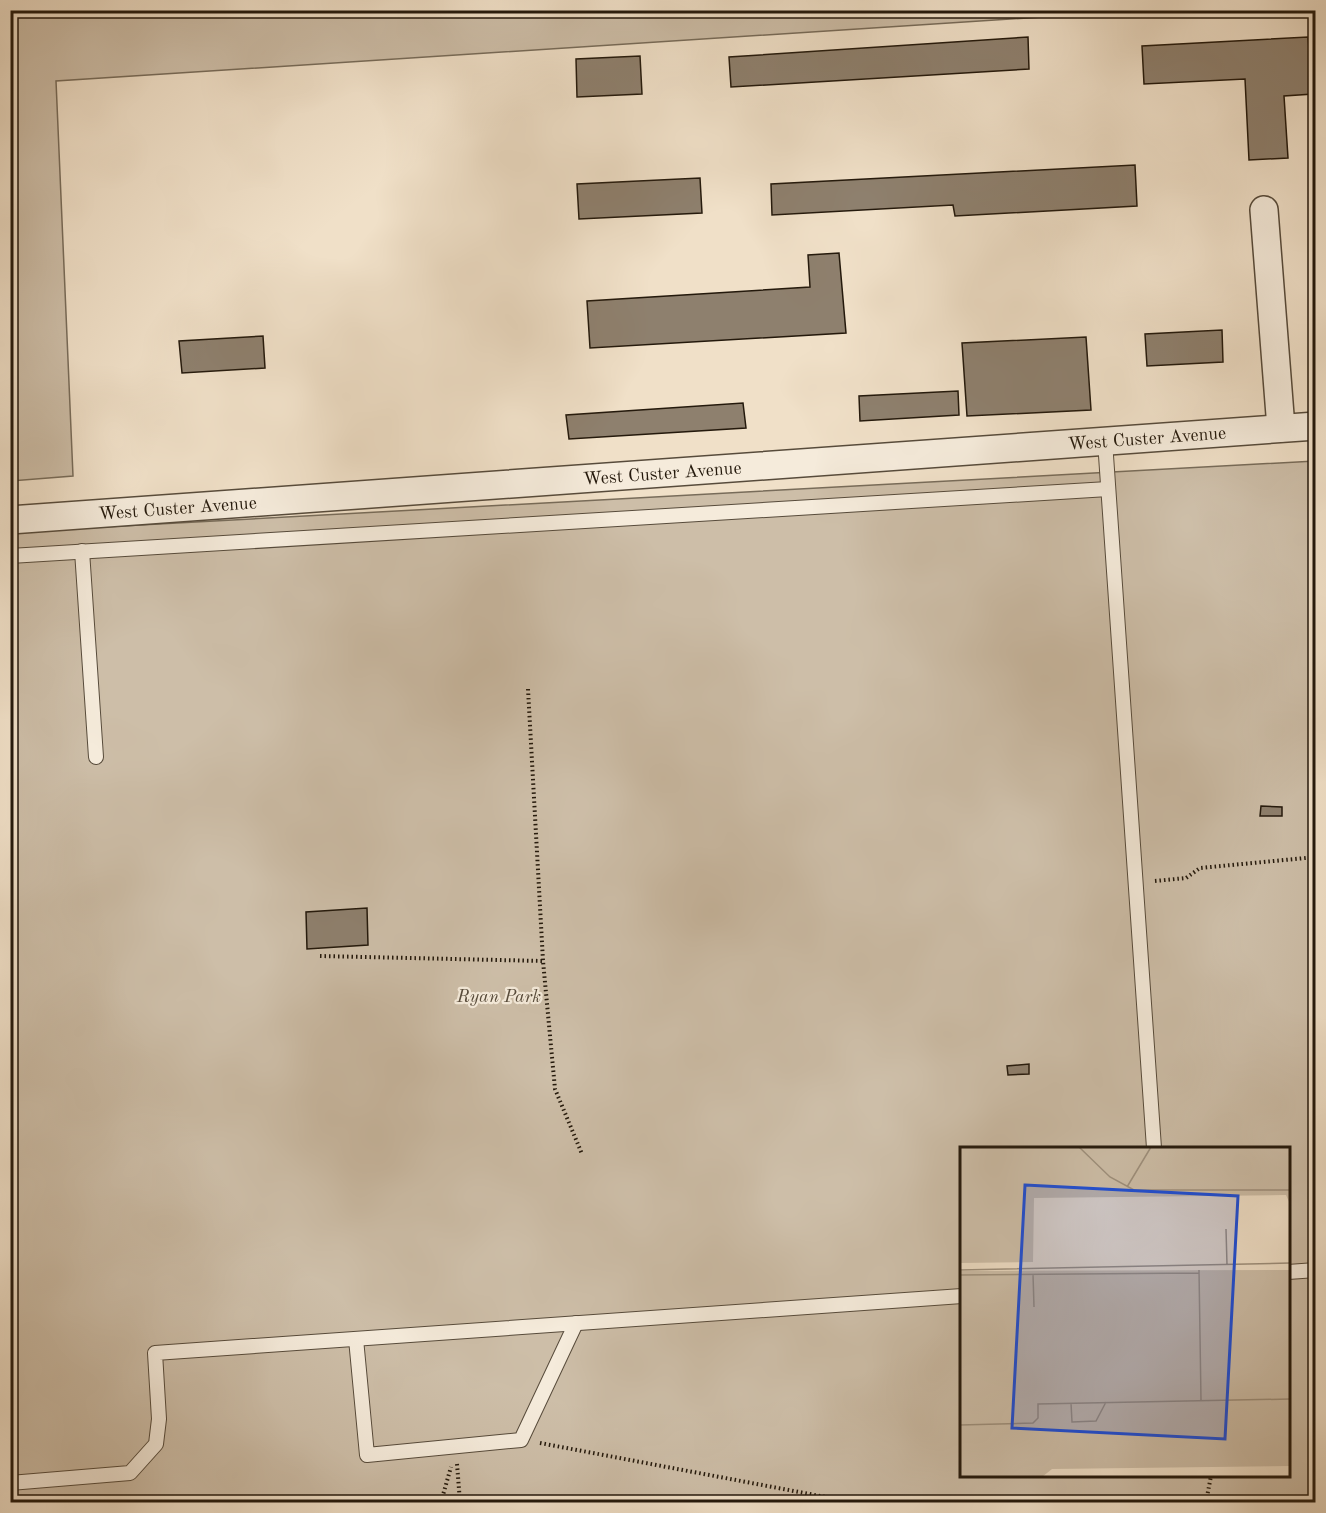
<svg xmlns="http://www.w3.org/2000/svg" width="1326" height="1513" font-family="'Old Standard TT',serif">
  <style>
    .green { fill: #cdbea8; stroke: #786c5a; stroke-width: 1.5; fill-rule: evenodd }
    .building { fill: #8e806e; stroke: #24190c; stroke-width: 1.5 }
    .lines { fill: none; stroke-linecap: round; stroke-linejoin: round }
    .lane-casing { stroke: #574b3b; stroke-width: 16 }
    .street-casing { stroke: #574b3b; stroke-width: 30 }
    .path { stroke: #24190c; stroke-width: 4; stroke-dasharray: 1.5 3; stroke-linecap: butt }
    .lane { stroke: #f5ebdb; stroke-width: 14 }
    .street { stroke: #f5ebdb; stroke-width: 27 }
    .labels { text-anchor: middle; stroke-width: 4.5; stroke-linejoin: round; paint-order: stroke }
    .street-label { font-size: 18px; fill: #24190c; stroke: #f5ebdb }
    .park-label { font-size: 18px; font-style: italic; fill: #574b3b; stroke: #f5ebdb }
    .inset-road { fill: none; stroke: #9e907d; stroke-width: 1.5 }
    .view { fill: #1d4ed8; fill-opacity: 0.15; stroke: #1d4ed8; stroke-width: 3 }
    .inset-edge { fill: none; stroke: #24190c; stroke-width: 3 }
  </style>
  <rect width="100%" height="100%" fill="#f0e0c8"/>
  <filter id="stains"><feTurbulence type="fractalNoise" baseFrequency=".00333" numOctaves="4"/><feColorMatrix values="0 0 0 0 .2 0 0 0 0 .09 0 0 0 0 .02 0 0 0 .5 -.17"/></filter>
  <radialGradient id="worn" r=".72"><stop offset=".6" stop-color="#630" stop-opacity="0"/><stop offset="1" stop-color="#630" stop-opacity=".3"/></radialGradient>
  <g class="green">
    <path d="M11,10H1134V11L56,81L73,476L11,481Z"/>
    <path d="M1315,461V1502H11V532ZM962,1148H1288V1476H962Z"/>
  </g>
  <g class="building">
    <path d="M1028,37L1029,69L731,87L729,57Z"/>
    <path d="M1308,37L1313,94L1284,96L1288,158L1249,160L1245,79L1144,84L1142,46Z"/>
    <path d="M640,56L642,94L577,97L576,59Z"/>
    <path d="M1135,165L1137,206L955,216L953,205L772,215L771,184Z"/>
    <path d="M700,178L702,213L579,219L577,184Z"/>
    <path d="M839,253L846,333L590,348L587,301L810,287L808,255Z"/>
    <path d="M1222,330L1223,362L1147,366L1145,334Z"/>
    <path d="M263,336L265,368L182,373L179,341Z"/>
    <path d="M1086,337L1091,410L967,416L962,343Z"/>
    <path d="M958,391L959,415L860,421L859,396Z"/>
    <path d="M743,403L746,428L569,439L566,415Z"/>
    <path d="M1261,806L1282,807V816H1260Z"/>
    <path d="M367,908L368,945L307,949L306,912Z"/>
    <path d="M1029,1064V1074L1008,1075L1007,1066Z"/>
  </g>
  <g class="lines">
    <g class="lane-casing">
      <g id="lane">
        <path d="M1105,441L1154,1148"/>
        <path d="M82,551L96,757"/>
        <path d="M10,556L1108,489"/>
        <path d="M1288,1272L1316,1270"/>
        <path d="M356,1339L367,1455L521,1440L576,1323"/>
        <path d="M10,1483L130,1473L156,1444L159,1419L155,1353L962,1296"/>
      </g>
    </g>
    <g class="street-casing">
      <g id="street">
        <path d="M1264,210L1281,428"/>
        <path id="s1" d="M10,520L1316,426"/>
      </g>
    </g>
    <g class="path">
      <path d="M528,689L543,961"/>
      <path d="M1155,881L1186,878L1200,868L1316,857"/>
      <path d="M320,956L543,961L555,1089L582,1154"/>
      <path d="M540,1443L852,1502"/>
      <path d="M457,1464L460,1502"/>
      <path d="M441,1502L451,1467"/>
      <path d="M1206,1502L1211,1476"/>
    </g>
    <use href="#lane" class="lane"/>
    <use href="#street" class="street"/>
  </g>
  <g class="labels">
    <g class="street-label">
      <text dy="6" stroke="none"><textPath href="#s1" startOffset="1140">West Custer Avenue</textPath></text>
      <text dy="6" stroke="none"><textPath href="#s1" startOffset="654">West Custer Avenue</textPath></text>
      <text dy="6" stroke="none"><textPath href="#s1" startOffset="168">West Custer Avenue</textPath></text>
    </g>
    <g class="park-label">
      <text x="499" y="1002">Ryan Park</text>
    </g>
  </g>
  <g transform="translate(960 1147)">
    <rect width="330" height="330" fill="#f0e0c8"/>
    <path d="M0,0H330V57L326,48L74,51L73,115L0,116ZM330,123V319L92,322L82,330H0V124Z" fill="#cdbea8"/>
    <path class="inset-road" d="M119,0L150,30L174,43H330M167,40L191,0M266,82L267,118M0,123L330,116M239,123L241,253M73,127L74,160M0,128L239,126M111,256L112,275L136,274L146,255M0,278L73,276L78,271V257L330,252"/>
    <path class="view" d="M65,38L278,49L265,292L52,281Z"/>
    <rect width="330" height="330" class="inset-edge"/>
  </g>
  <rect width="1326" height="1513" fill="none" stroke="#f0e0c8" stroke-width="36"/>
  <rect x="12" y="12" width="1302" height="1489" fill="none" stroke="#24190c" stroke-width="3"/>
  <rect x="18" y="18" width="1290" height="1477" fill="none" stroke="#24190c" stroke-width="1.5"/>
  <rect width="100%" height="100%" filter="url(#stains)"/>
  <rect width="100%" height="100%" fill="url(#worn)"/>
</svg>
